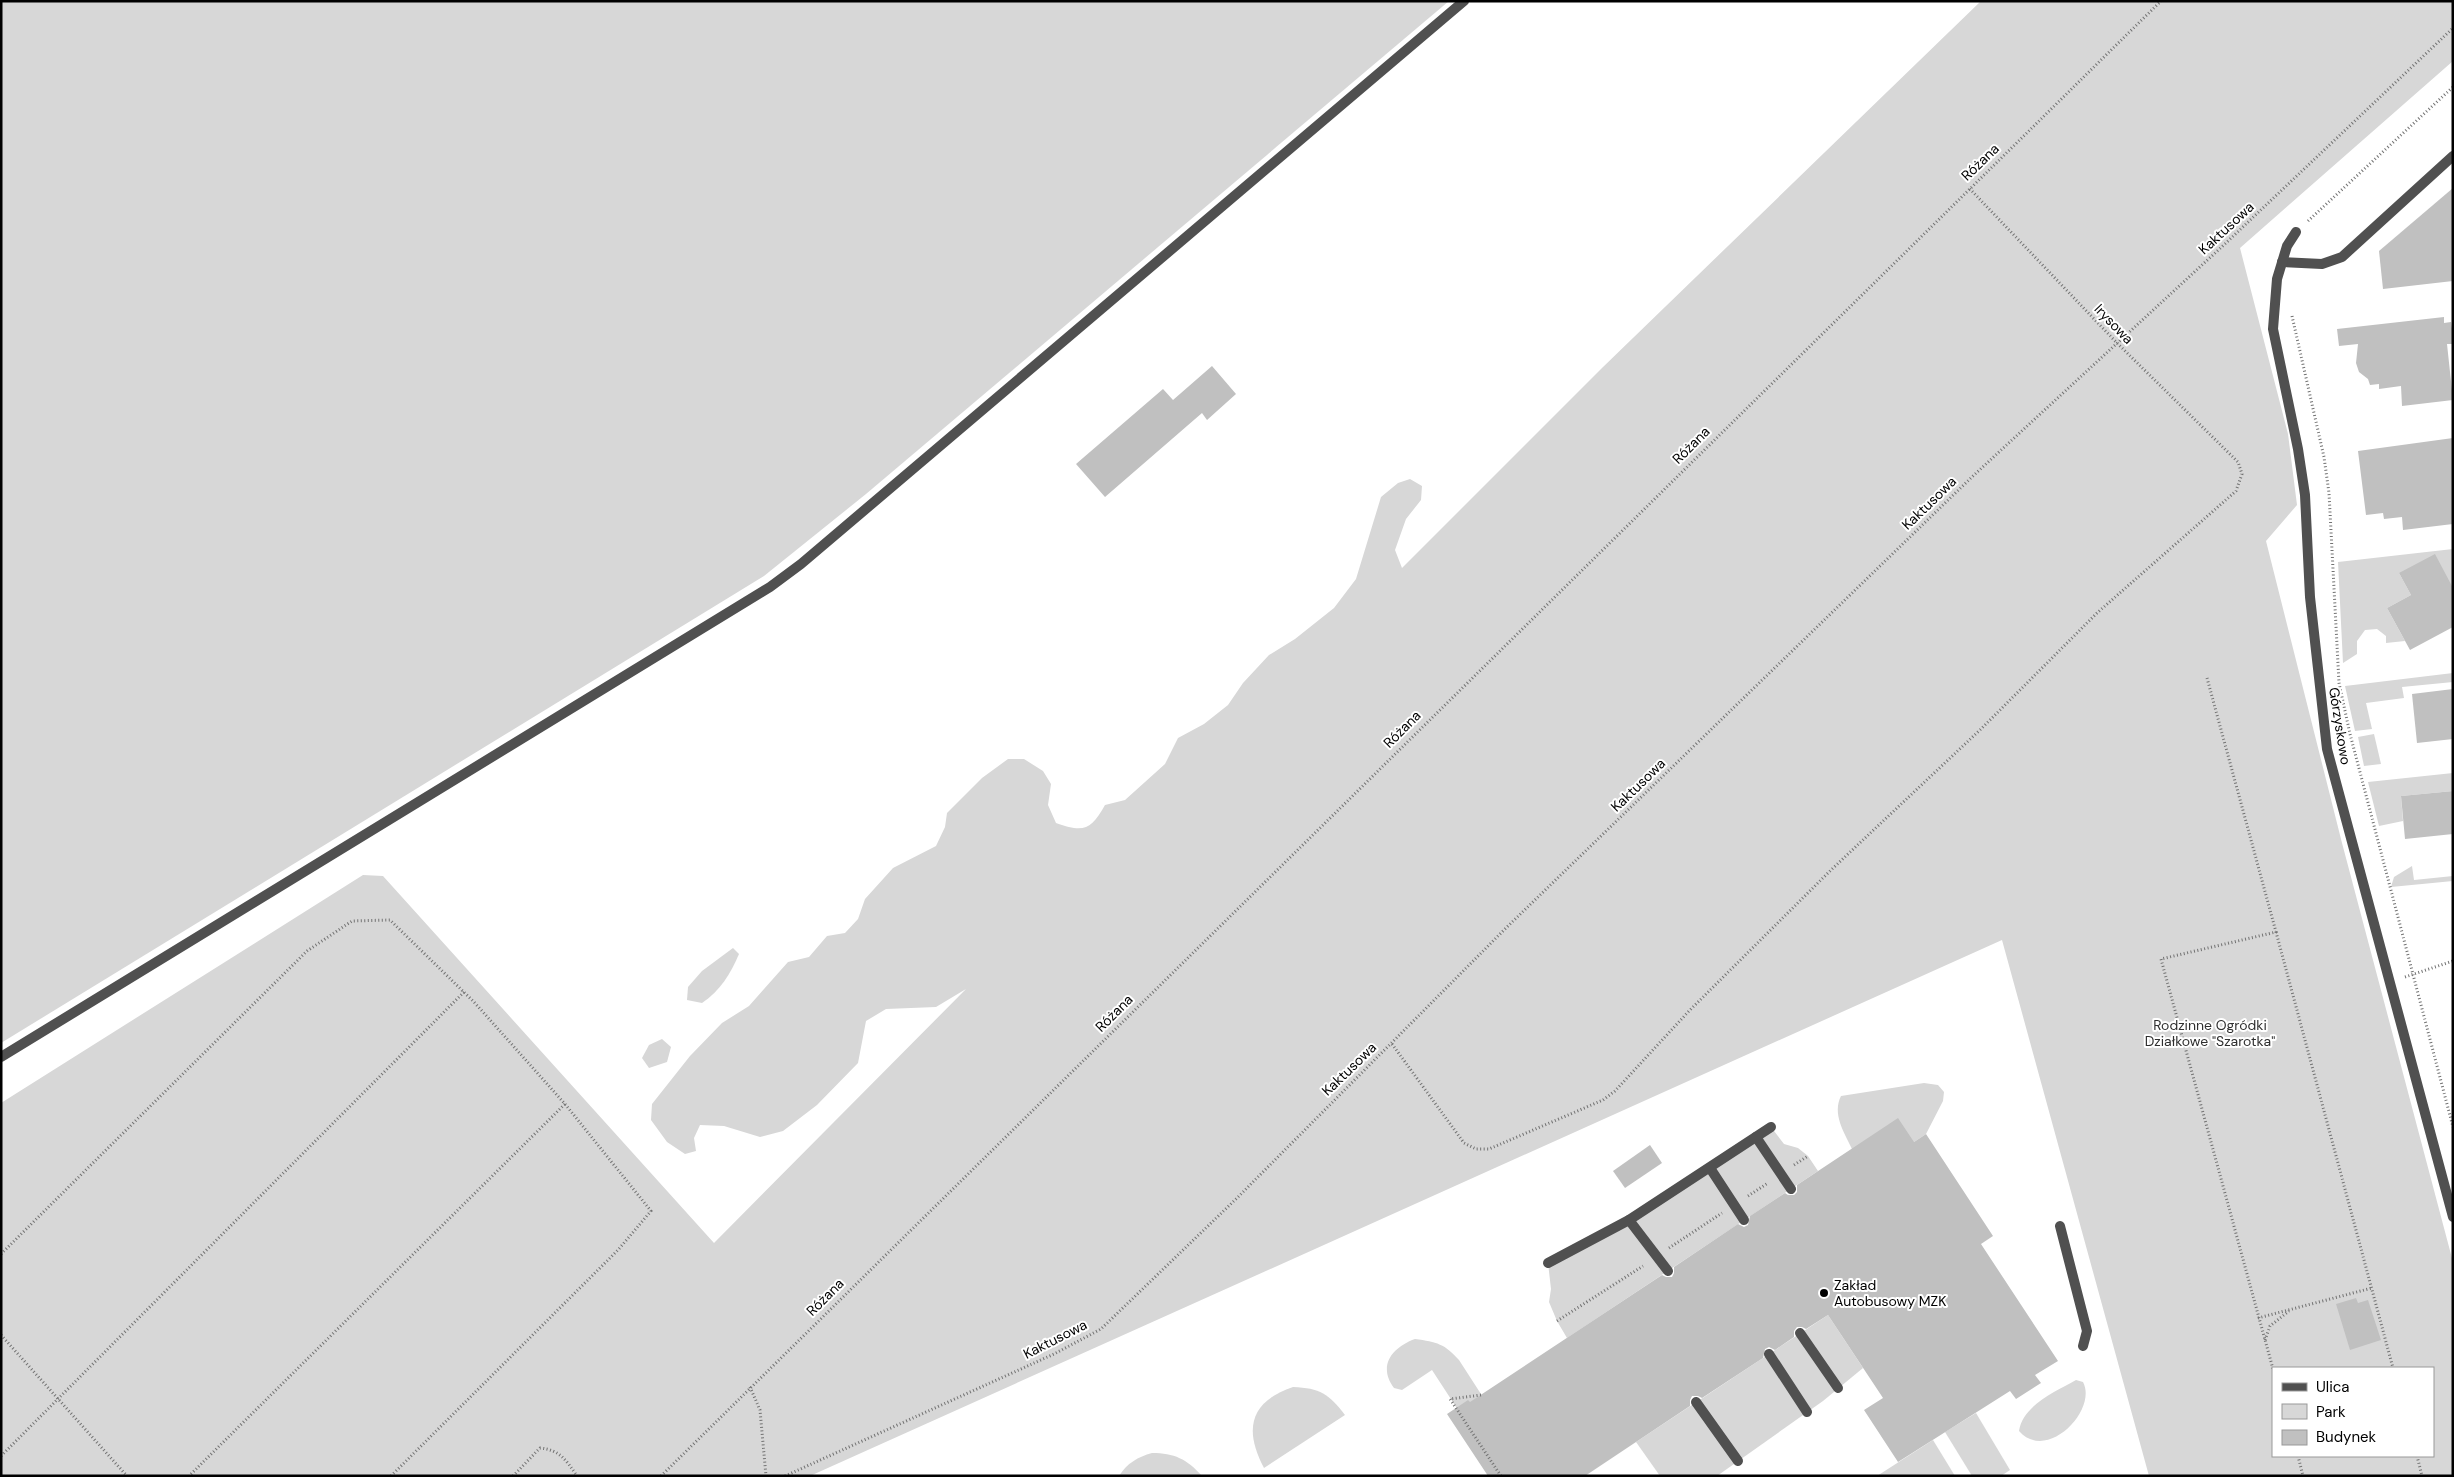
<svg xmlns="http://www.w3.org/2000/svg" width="2454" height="1477" font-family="'DM Sans',sans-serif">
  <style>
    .green { fill: #d7d7d7; fill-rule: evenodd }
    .building { fill: #c0c0c0 }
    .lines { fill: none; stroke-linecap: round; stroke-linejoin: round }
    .path { stroke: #727272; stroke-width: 3; stroke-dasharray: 1 2.5; stroke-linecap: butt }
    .service { stroke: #505050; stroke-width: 10 }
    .minor { stroke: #505050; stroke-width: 10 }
    .poi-dot { fill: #000; stroke: #fff; stroke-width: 2 }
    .labels { text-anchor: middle; stroke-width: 4; stroke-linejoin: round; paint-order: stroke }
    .street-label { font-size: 14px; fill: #000; stroke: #fff }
    .park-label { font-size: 14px; fill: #2e2e2e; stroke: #fff }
    .poi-label { font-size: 14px; fill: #000; stroke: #fff; text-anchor: start }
  </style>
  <rect width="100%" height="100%" fill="#fff"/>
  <g class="green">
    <path d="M1,1H1449L866,494L764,576L1,1043Z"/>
    <path d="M1981,1H2453V61L2240,248L2288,434L2297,505L2266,541L2342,843L2453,1262V1476H2149L2002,940L810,1476H1V1103L363,875L383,876L714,1243L966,989L936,1007L886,1009L866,1021L858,1063L817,1105L783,1131L760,1137L724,1126L700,1125L694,1138L696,1151L685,1154L667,1142L651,1120L652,1104L690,1056L722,1023L749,1006L788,962L809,957L827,936L845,933L858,919L865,899L893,868L936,846L945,827L947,813L982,778L1008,759H1024L1043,771L1051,784L1048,805L1056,823C1084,833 1091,830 1105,805L1125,800L1165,764L1178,738L1204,724L1228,705L1243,683L1269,655L1295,639L1334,608L1356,579L1381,497L1398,483L1410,479L1422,486L1421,500L1406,519L1395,550L1402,568L1602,368ZM2273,1368H2433V1456H2273Z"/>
    <path d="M2453,549V595L2399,573L2411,595L2387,608L2405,641L2386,643V636L2377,629L2365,630L2357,641V654L2343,663L2338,562Z"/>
    <path d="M2453,673V682L2402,687L2404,698L2366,703L2372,729L2355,731L2345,686Z"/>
    <path d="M2374,734L2381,764L2364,766L2358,737Z"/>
    <path d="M2453,773V791L2401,796L2403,821L2379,826L2368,782Z"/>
    <path d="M2412,866L2414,880L2453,876V881L2391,887L2394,877Z"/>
    <path d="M733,948L739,954C731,973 720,991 702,1003L687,1000L688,987L702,971Z"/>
    <path d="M662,1039L671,1047L667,1062L649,1068L642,1058L649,1045Z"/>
    <path d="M1924,1083L1938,1085L1944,1092L1943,1101L1926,1134L1914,1142L1852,1149C1844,1132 1832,1114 1841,1096Z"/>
    <path d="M1771,1127L1784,1144L1798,1148L1808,1156L1818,1171L1567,1338L1557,1321L1549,1302L1551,1289L1548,1263L1629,1220Z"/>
    <path d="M1828,1315L1863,1368L1823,1401L1717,1476H1660L1636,1442Z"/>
    <path d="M1415,1339C1437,1342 1445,1344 1459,1360L1534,1476H1501L1432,1370L1402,1390L1394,1388C1377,1365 1393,1347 1415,1339Z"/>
    <path d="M2076,1380L2083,1382C2098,1410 2047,1463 2019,1431C2023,1405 2055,1392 2076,1380Z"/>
    <path d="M1293,1387C1320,1388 1329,1394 1345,1415L1264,1468C1244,1430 1249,1402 1293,1387Z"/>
    <path d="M1976,1413L2010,1470L2001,1476H1972L1945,1432Z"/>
    <path d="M1933,1440L1955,1476H1877Z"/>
    <path d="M1152,1453C1174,1453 1187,1459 1202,1476H1119C1127,1463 1138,1457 1152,1453Z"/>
  </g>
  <g class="building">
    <path d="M2453,188V281L2383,289L2379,251Z"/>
    <path d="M2444,317V323L2451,322L2453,335V344H2447L2453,400L2402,406L2401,386L2379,389V384L2370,385L2368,379L2359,372L2356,363L2358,344L2339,346L2337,329Z"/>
    <path d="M1212,366L1236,394L1207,420L1202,413L1105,497L1076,464L1163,389L1173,400Z"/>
    <path d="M2453,438V524L2403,530L2402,517L2384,519L2383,513L2366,515L2358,451Z"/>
    <path d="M2435,554L2453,588V627L2410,650L2387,608L2411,595L2399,573Z"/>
    <path d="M2453,689V739L2417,743L2412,694Z"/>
    <path d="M2453,791V834L2405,839L2401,796Z"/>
    <path d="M1898,1118L1914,1142L1926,1134L1993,1236L1981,1244L2058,1361L2035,1375L2041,1383L2016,1399L2010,1391L1898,1462L1864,1410L1883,1398L1828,1315L1806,1329L1802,1327H1797L1794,1331V1337L1775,1350L1769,1347L1765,1349L1763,1358L1702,1398L1698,1396H1692L1690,1400V1406L1585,1476H1488L1447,1414L1468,1400L1470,1402L1662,1275L1666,1277H1672L1674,1273V1267L1738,1224L1744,1227L1748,1225L1750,1216L1785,1193L1788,1195H1794L1797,1192V1185Z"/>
    <path d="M1650,1145L1662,1163L1625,1188L1613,1171Z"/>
    <path d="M2356,1298L2358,1303L2368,1300L2381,1340L2350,1350L2336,1304Z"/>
  </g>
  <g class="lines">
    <g class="path">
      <path d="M2308,221L2453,87"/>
      <path d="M2292,316L2324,457L2329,493L2339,683L2350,734L2453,1127"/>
      <path d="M2207,678L2276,932L2161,959L2273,1369"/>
      <path d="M2276,932L2393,1368"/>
      <path d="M2405,977L2453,961"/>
      <path d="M1392,1044L1464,1143L1476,1149H1489L1603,1100L1615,1091L1689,1011L1831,870L1981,729L2097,613L2236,491L2242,474L2238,462L2117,343L1969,188"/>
      <path d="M1794,1165L1808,1156"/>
      <path d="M1748,1196L1768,1183"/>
      <path d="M1669,1248L1722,1213"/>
      <path d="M1,1254L307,951L352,921L390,920L474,1002L565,1104L189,1476"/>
      <path d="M2258,1318L2372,1288"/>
      <path d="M1557,1321L1643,1266"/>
      <path d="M1,1335L127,1476"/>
      <path d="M2265,1340L2270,1326L2289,1311"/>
      <path d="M750,1387L760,1410L766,1476"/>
      <path d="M1481,1395L1450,1399L1501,1476"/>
      <path d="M1,1456L464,992"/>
      <path d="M2298,1456L2303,1476"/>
      <path d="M2417,1456L2422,1476"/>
      <path d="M391,1476L618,1250L651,1211L565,1104"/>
      <path d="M513,1476L540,1448C560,1450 566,1460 577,1476"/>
      <path d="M661,1476L2161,1"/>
      <path d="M785,1476L1054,1354L1101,1329L1236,1199L1507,927L1974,475L2227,242L2453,28"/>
    </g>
    <g class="service">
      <path d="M2282,262L2322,264L2342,257L2453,156"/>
      <path d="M1,1057L770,587L801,564L1464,1"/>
      <path d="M1756,1137L1791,1189"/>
      <path d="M1710,1168L1744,1220"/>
      <path d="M1629,1220L1668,1271"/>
      <path d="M2060,1226L2087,1331L2083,1346"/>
      <path d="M1548,1263L1629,1220L1771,1127"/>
      <path d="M1800,1333L1838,1388"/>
      <path d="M1769,1354L1807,1412"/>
      <path d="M1696,1402L1738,1461"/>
    </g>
    <path class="minor" d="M2296,232L2287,246L2277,279L2273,329L2298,449L2305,495L2310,597L2327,749L2453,1217"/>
  </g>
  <circle class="poi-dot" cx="1824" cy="1293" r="5"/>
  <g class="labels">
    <g class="street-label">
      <text transform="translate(1980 162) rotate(-44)" y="5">Różana</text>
      <text transform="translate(2226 228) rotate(-43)" y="5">Kaktusowa</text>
      <text transform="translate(2114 324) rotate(46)" y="5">Irysowa</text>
      <text transform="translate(1691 445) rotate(-45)" y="5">Różana</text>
      <text transform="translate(1929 503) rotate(-44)" y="5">Kaktusowa</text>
      <text transform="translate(2340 726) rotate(81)" y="5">Górzyskowo</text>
      <text transform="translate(1402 729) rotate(-45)" y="5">Różana</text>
      <text transform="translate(1638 785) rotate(-44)" y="5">Kaktusowa</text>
      <text transform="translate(1114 1013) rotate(-45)" y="5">Różana</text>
      <text transform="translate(1349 1069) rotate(-44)" y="5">Kaktusowa</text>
      <text transform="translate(825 1297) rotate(-45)" y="5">Różana</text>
      <text transform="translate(1055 1339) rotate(-27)" y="5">Kaktusowa</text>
    </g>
    <g class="park-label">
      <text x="2210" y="1030">Rodzinne Ogródki<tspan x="2210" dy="16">Działkowe "Szarotka"</tspan></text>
    </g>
    <g class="poi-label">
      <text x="1834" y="1290">Zakład<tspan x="1834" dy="16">Autobusowy MZK</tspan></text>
    </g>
  </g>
  <rect width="2454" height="1477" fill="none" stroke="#000000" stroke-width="5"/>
  <rect x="2272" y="1367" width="162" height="90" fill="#ffffff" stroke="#999999"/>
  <rect x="2282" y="1383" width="25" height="8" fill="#505050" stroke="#999999"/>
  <text x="2316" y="1392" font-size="15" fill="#000000">Ulica</text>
  <rect x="2282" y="1404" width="25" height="15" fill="#d7d7d7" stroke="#999999"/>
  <text x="2316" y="1417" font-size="15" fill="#000000">Park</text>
  <rect x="2282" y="1430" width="25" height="15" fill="#c0c0c0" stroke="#999999"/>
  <text x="2316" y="1442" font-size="15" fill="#000000">Budynek</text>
</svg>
